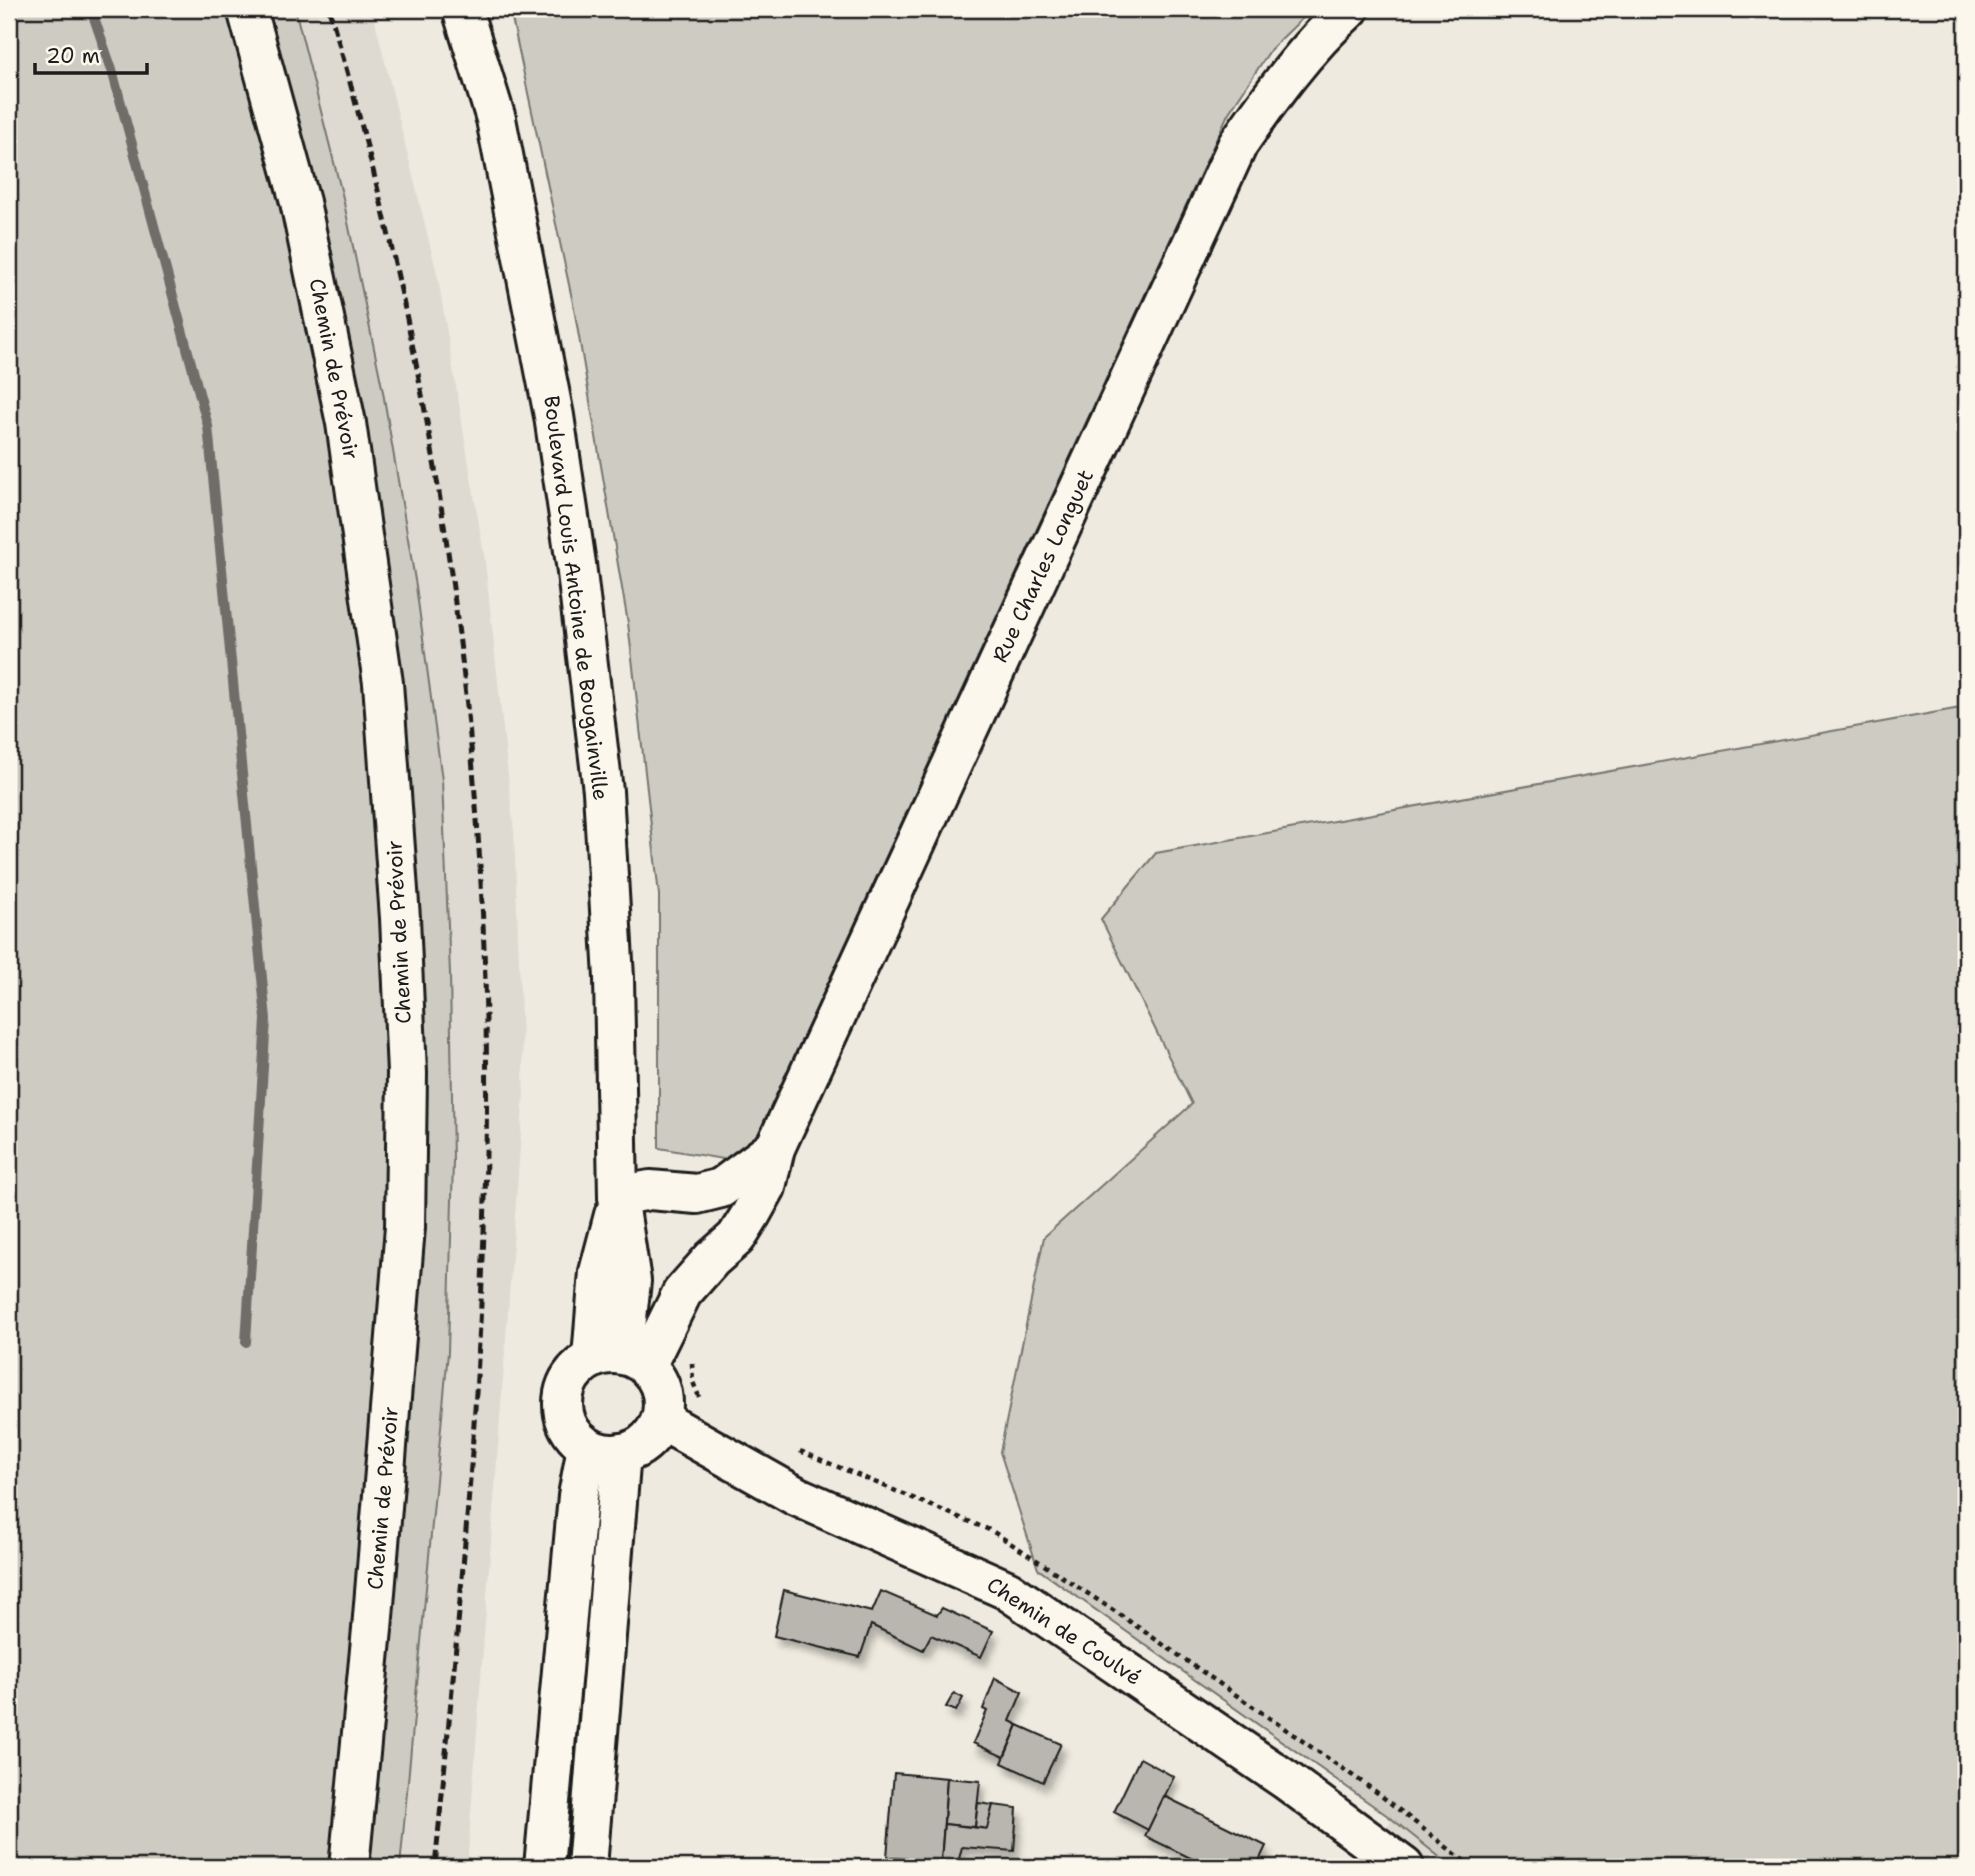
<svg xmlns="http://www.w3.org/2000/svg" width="1975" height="1876" font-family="'Shantell Sans',sans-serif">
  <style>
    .built { fill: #dedad1 }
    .green { fill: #ceccc2; stroke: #75746f; stroke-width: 2 }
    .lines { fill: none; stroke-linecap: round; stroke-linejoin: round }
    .stream { stroke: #6f6d69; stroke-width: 10 }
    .building { fill: #b9b6af; stroke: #1c1c1c; stroke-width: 2; filter: url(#shadow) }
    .minor-casing { stroke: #1c1c1c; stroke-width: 44 }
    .major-casing { stroke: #1c1c1c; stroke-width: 44 }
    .path { stroke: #1c1c1c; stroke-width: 4.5; stroke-dasharray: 5 5; stroke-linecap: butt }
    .minor { stroke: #fbf7ec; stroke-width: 38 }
    .major { stroke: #fbf7ec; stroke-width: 38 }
    .rail { stroke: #1c1c1c; stroke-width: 5; stroke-dasharray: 10 5; stroke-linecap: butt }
    .labels { text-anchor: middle; stroke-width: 6; stroke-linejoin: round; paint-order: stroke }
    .street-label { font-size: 21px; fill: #1c1c1c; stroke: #fbf7ec }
  </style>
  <defs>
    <filter id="shadow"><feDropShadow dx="4.5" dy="8" stdDeviation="3.5" flood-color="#0004"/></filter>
  </defs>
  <rect width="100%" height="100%" fill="#eeeadf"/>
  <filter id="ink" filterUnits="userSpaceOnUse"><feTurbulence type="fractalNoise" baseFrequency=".0143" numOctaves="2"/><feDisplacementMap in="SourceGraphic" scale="14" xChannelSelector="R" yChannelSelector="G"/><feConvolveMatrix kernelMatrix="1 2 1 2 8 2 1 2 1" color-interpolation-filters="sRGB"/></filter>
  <g filter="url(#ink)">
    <g class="built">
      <path d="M295,9H372L438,278L485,561L514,832L524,1093L467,1867H400L448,1352L453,1161L450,973L442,780L416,586L383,392L343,198Z"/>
      <path d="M1392,1819L1452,1867H1364Z"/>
    </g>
    <g class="green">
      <path d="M9,9H295L343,198L383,392L416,586L442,780L450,973L453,1161L448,1352L400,1867H9Z"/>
      <path d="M510,9H1312L1271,49L1228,114L745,1163L659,1148V895L628,623L574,308Z"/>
      <path d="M1966,707V1867H1452L1392,1819L1038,1569L1000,1452L1044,1237L1192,1104L1101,919L1156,853Z"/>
    </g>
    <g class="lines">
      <path class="stream" d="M91,9L112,70L208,426L266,1019L246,1342"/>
    </g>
    <g class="building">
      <path d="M784,1590L872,1612L881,1591L937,1615L942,1608L993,1631L981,1657L931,1635L923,1650L871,1625L860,1657L774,1636Z"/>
      <path d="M995,1678L1022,1692L1010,1721L1018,1725L1004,1757L973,1743L987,1711L983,1709Z"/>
      <path d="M954,1693L963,1698L956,1711L946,1707Z"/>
      <path d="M1018,1725L1061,1744L1043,1782L1002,1763Z"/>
      <path d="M1140,1758L1174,1777L1148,1830L1114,1812Z"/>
      <path d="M894,1773L947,1778L941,1862L887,1857Z"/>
      <path d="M947,1778L980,1781L975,1827L944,1824Z"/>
      <path d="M1164,1796L1266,1846L1256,1867H1209L1145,1836Z"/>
      <path d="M978,1803L993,1805L987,1829L975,1827Z"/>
      <path d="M993,1805L1017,1808L1014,1851L962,1847L958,1863L941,1862L944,1824L987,1829Z"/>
    </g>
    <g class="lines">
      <g class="minor-casing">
        <g id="minor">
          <path d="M247,9L300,202L346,423L383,683L400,918L407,1073L405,1227L372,1629L349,1867"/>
          <path d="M618,1196L650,1190L697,1194L721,1188L775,1148"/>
          <path d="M646,1366L682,1293L712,1259L736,1238L751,1214L766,1187L775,1148L1238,144C1272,95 1305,49 1349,9"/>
          <path d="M661,1420L796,1496L1007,1590L1286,1780L1404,1867"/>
        </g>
      </g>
      <g class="major-casing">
        <g id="major">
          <path d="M462,9L496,119L554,416L576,564L603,791L614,978L618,1196L631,1281L623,1355"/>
          <circle cx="613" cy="1404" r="50"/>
          <path d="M592,1358L599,1272L614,1215"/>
          <path d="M544,1867L578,1496L587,1447"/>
          <path d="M587,1867L621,1453"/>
        </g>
      </g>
      <g class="path">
        <path d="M692,1363L693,1382L700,1399"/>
        <path d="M800,1451L992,1531L1116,1612L1375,1791L1472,1867"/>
      </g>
      <use href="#minor" class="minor"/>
      <use href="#major" class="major"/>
      <path class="rail" d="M329,9C426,336 480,679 486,1021C491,1304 462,1586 435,1867"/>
    </g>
  </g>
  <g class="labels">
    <g class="street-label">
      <text transform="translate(334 369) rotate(79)" y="7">Chemin de Prévoir</text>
      <text transform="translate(1043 566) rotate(-65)" y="7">Rue Charles Longuet</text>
      <text transform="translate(576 598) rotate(83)" y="7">Boulevard Louis Antoine de Bougainville</text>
      <text transform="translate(399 932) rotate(-93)" y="7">Chemin de Prévoir</text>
      <text transform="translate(383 1498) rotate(-85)" y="7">Chemin de Prévoir</text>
      <text transform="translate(1064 1631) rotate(33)" y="7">Chemin de Coulvé</text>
    </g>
  </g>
  <rect width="1975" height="1876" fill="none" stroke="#fbf7ec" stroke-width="35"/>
  <rect x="18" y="18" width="1940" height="1841" fill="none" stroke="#1c1c1c" stroke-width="2.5" filter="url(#ink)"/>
  <path d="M35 63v10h112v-10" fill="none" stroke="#1c1c1c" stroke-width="3.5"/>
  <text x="46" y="63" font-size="21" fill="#1c1c1c" stroke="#fbf7ec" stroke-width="5" paint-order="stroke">20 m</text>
</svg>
